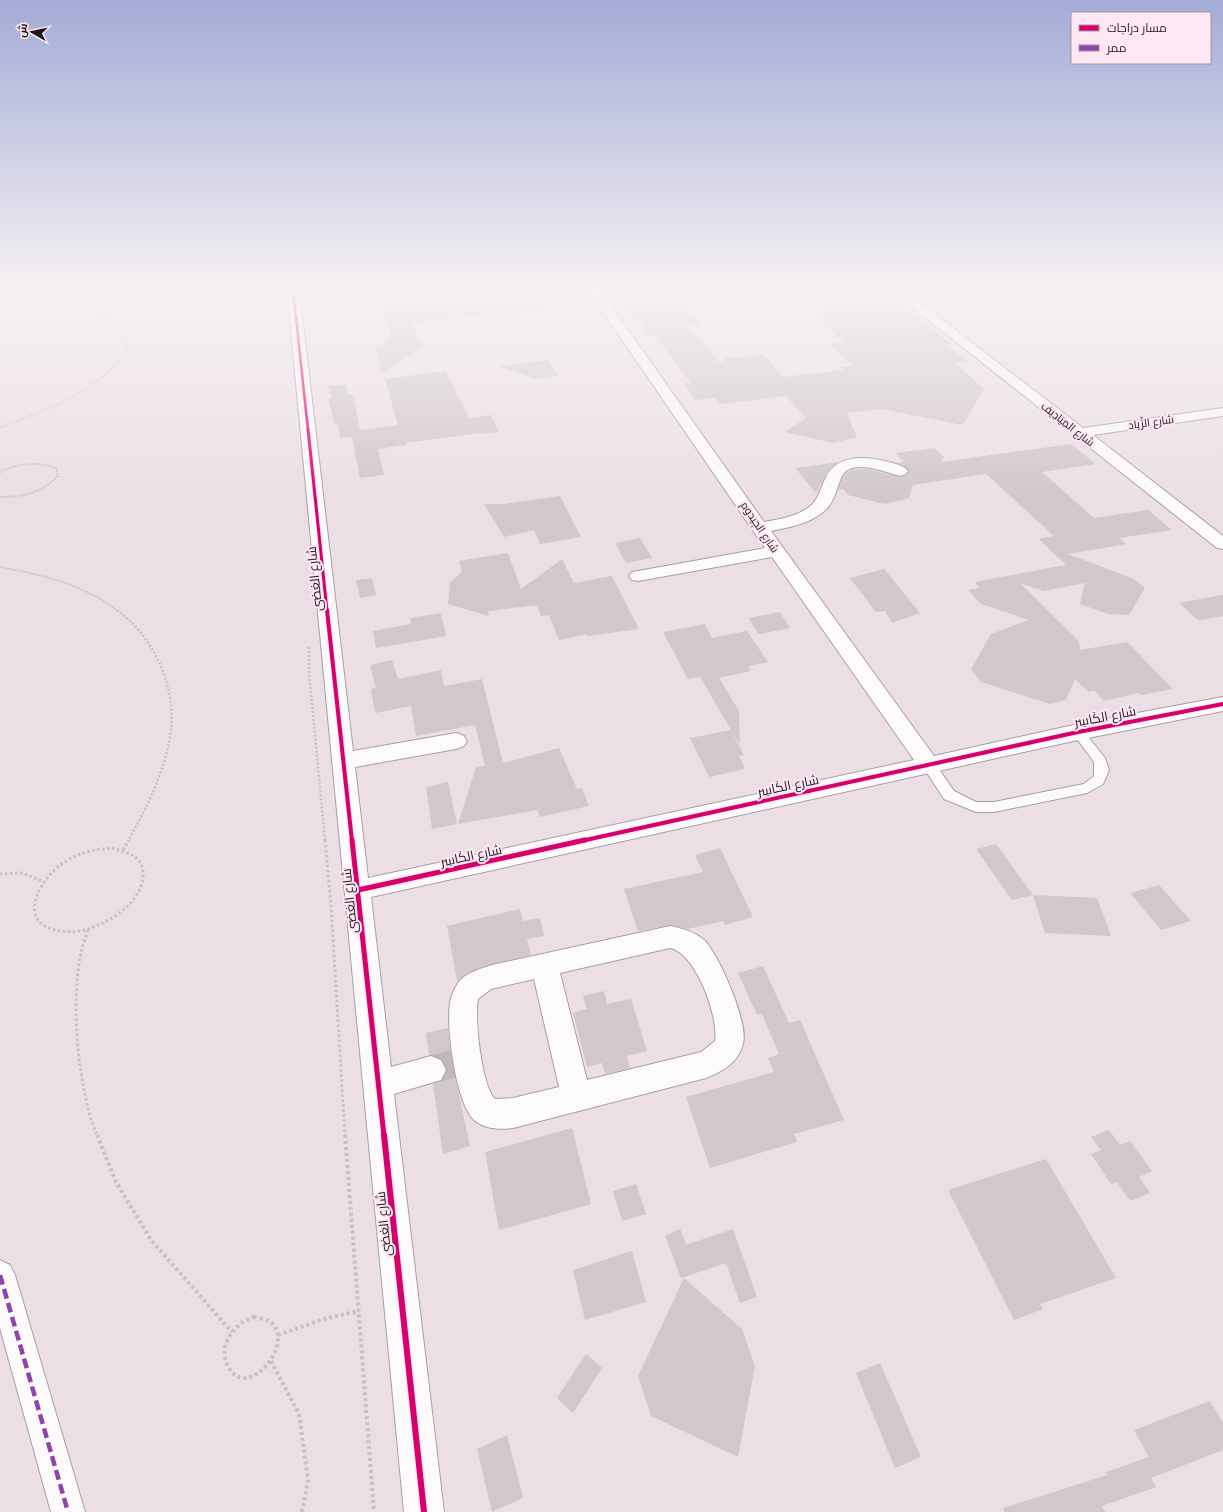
<svg xmlns="http://www.w3.org/2000/svg" width="1223" height="1512" font-family="'Open Sans',Cairo,sans-serif">
  <style>
    .building { fill: #d1c7cc }
    .lines { fill: none; stroke-linecap: round; stroke-linejoin: round }
    .minor-tunnel { stroke: #c2b7bd; stroke-width: 27; stroke-dasharray: 27 14; stroke-linecap: butt }
    .service-casing { stroke: #a89fa3; stroke-width: 2 }
    .pedestrian-casing { stroke: #a89fa3; stroke-width: 2 }
    .minor-casing { stroke: #a89fa3; stroke-width: 2 }
    .path-far4 { stroke: #c7c1c4; stroke-width: 1.5; stroke-dasharray: 1 1; stroke-linecap: butt }
    .path-far3 { stroke: #c7c1c4; stroke-width: 2; stroke-dasharray: 1.5 1.5; stroke-linecap: butt }
    .path-far2 { stroke: #c7c1c4; stroke-width: 2.5; stroke-dasharray: 2 2; stroke-linecap: butt }
    .path-far1 { stroke: #c7c1c4; stroke-width: 3; stroke-dasharray: 2.5 2.5; stroke-linecap: butt }
    .path { stroke: #c7c1c4; stroke-width: 4; stroke-dasharray: 3 3; stroke-linecap: butt }
    .service { fill: #fcfafb; fill-rule: evenodd }
    .pedestrian { fill: #fcfafb; fill-rule: evenodd }
    .minor { fill: #fcfafb; fill-rule: evenodd }
    .quiet { stroke: #8e44ad; stroke-width: 4.5; stroke-dasharray: 10 4.5; stroke-linecap: butt }
    .cycleway-far4-casing { stroke: #fde7f2; stroke-width: 4 }
    .cycleway-far3-casing { stroke: #fde7f2; stroke-width: 5 }
    .cycleway-far2-casing { stroke: #fde7f2; stroke-width: 6 }
    .cycleway-far1-casing { stroke: #fde7f2; stroke-width: 8 }
    .cycleway-casing { stroke: #fde7f2; stroke-width: 9 }
    .cycleway-far4 { stroke: #d6006c; stroke-width: 2.5 }
    .cycleway-far3 { stroke: #d6006c; stroke-width: 3 }
    .cycleway-far2 { stroke: #d6006c; stroke-width: 4 }
    .cycleway-far1 { stroke: #d6006c; stroke-width: 5 }
    .cycleway { stroke: #d6006c; stroke-width: 6 }
    .labels { text-anchor: middle; stroke-width: 4; stroke-linejoin: round; paint-order: stroke }
    .far-street-label { font-size: 11px; fill: #1f171b; stroke: #fde7f2 }
    .street-label { font-size: 13px; fill: #1f171b; stroke: #fde7f2 }
  </style>
  <rect width="100%" height="100%" fill="#ebdfe5"/>
  <g class="building">
    <path d="M376,289H537L549,310L497,315L495,313L413,323L422,348L382,372L375,347L392,337Z"/>
    <path d="M882,293L903,307L953,345L947,346L968,361L955,363L984,389L963,425L881,409L847,413L857,437L833,443L785,432L806,418L786,396L719,404L714,398L695,400L684,384L691,383L655,335L648,336L640,322H636L625,302L665,299L668,303L681,302L701,324L688,325L720,363L727,356L735,358L762,355L768,359L783,377L843,370L840,367L853,365L829,344L844,342L816,317L834,294L840,299Z"/>
    <path d="M549,360L558,375L534,379L499,366Z"/>
    <path d="M446,371L469,418L491,415L499,432L481,434L480,433L405,443L406,445L378,449L384,475L360,478L352,437L340,438L338,424L335,425L328,399L332,398L328,386L346,384L348,395L353,394L360,430L398,425L385,379Z"/>
    <path d="M1071,444L1096,464L1042,472L1094,518L1148,510L1172,530L1119,538L1126,544L1068,554L1134,579L1145,588L1129,615L1108,614L1080,604L1085,583L1044,591L1020,583L1079,641L1080,650L1127,642L1173,689L1141,695L1138,693L1104,701L1094,690L1089,692L1075,679L1066,700L1050,704L981,682L971,669L991,634L1029,620L981,604L968,590L979,588L975,582L1066,565L1039,539L1054,536L986,474L913,485L909,498L885,504L848,495L843,489L838,490L842,479L846,473L852,470L868,469L900,477L906,475L909,470L898,463L904,462L896,453L934,448L944,457L941,462Z"/>
    <path d="M839,462L829,470L816,493L795,468Z"/>
    <path d="M560,496L581,537L540,544L534,530L504,537L484,504H505Z"/>
    <path d="M640,538L652,558L626,563L615,543Z"/>
    <path d="M508,553L521,589L562,559L574,583L612,576L639,629L587,636V634L559,640L549,615L541,616L537,605L488,611L489,616L448,604L450,582L462,572L459,561Z"/>
    <path d="M884,569L920,613L892,623L885,611L876,612L850,578Z"/>
    <path d="M372,578L376,595L360,598L356,580Z"/>
    <path d="M1223,595V616L1202,620H1198L1179,603Z"/>
    <path d="M780,612L790,628L759,634L748,618Z"/>
    <path d="M441,613L446,636L376,648L373,631L411,624L410,618Z"/>
    <path d="M705,624L712,638L747,631L768,662L748,666L751,671L719,678L739,711L740,745L700,677L688,679L663,632Z"/>
    <path d="M392,660L398,679L441,670L444,686L482,679L503,763L559,748L577,789L582,788L589,806L540,817L537,810L458,824L476,767L485,766L475,725L416,736L411,706L375,713L371,689L376,688L370,665Z"/>
    <path d="M731,730L744,755L739,756L745,769L709,777L690,738Z"/>
    <path d="M448,782L457,824L432,829L426,787Z"/>
    <path d="M996,844L1033,895L1012,900L976,849Z"/>
    <path d="M720,848L753,917L725,925L723,921L688,929L670,925L638,931L624,889L703,872L695,855Z"/>
    <path d="M1159,885L1191,921L1161,930L1130,893Z"/>
    <path d="M1033,895L1097,898L1111,936L1045,933Z"/>
    <path d="M520,909L523,921L540,918L544,936L527,939L531,955L482,967L468,973L457,981L447,926Z"/>
    <path d="M763,966L789,1023L800,1020L844,1120L794,1134L797,1142L710,1168L686,1097L774,1072L768,1058L779,1054L762,1014L757,1015L738,973Z"/>
    <path d="M604,991L607,1004L631,999L647,1051L627,1056L630,1068L605,1074L602,1063L587,1067L573,1013L587,1009L583,996Z"/>
    <path d="M448,1028L452,1063L470,1146L443,1154L433,1084L442,1081L447,1069L442,1059L429,1055L426,1033Z"/>
    <path d="M572,1128L591,1204L499,1230L485,1152Z"/>
    <path d="M1109,1130L1120,1145L1130,1141L1152,1171L1139,1177L1150,1193L1130,1201L1117,1182L1111,1184L1091,1154L1101,1150L1091,1137Z"/>
    <path d="M1046,1159L1116,1278L1040,1304L1043,1309L1014,1320L948,1190Z"/>
    <path d="M636,1184L646,1214L622,1221L613,1191Z"/>
    <path d="M680,1229L686,1245L733,1229L757,1297L740,1303L726,1263L681,1278L665,1236Z"/>
    <path d="M632,1251L646,1302L585,1320L573,1270Z"/>
    <path d="M684,1278L742,1329L755,1366L738,1457L651,1416L638,1376Z"/>
    <path d="M586,1354L602,1368L573,1413L557,1398Z"/>
    <path d="M880,1363L921,1457L895,1468L856,1373Z"/>
    <path d="M1210,1401L1223,1423V1450L1151,1478L1156,1487L1102,1506L1105,1512H1004L1003,1508L1107,1475L1106,1472L1149,1457L1134,1430Z"/>
    <path d="M507,1435L523,1498L492,1512L477,1449Z"/>
  </g>
  <g class="lines">
    <path class="minor-tunnel" d="M431,1070L455,1063"/>
    <g class="service-casing">
      <path id="service" d="M1078,728L1082,729L1105,758L1109,770L1103,784L1087,793L994,812H976L944,799L922,765L924,762H934L954,791L976,802H994L1084,784L1094,776V762L1072,732L1074,729Z"/>
    </g>
    <g class="pedestrian-casing">
      <path id="pedestrian" d="M0,1260L10,1265L15,1275L85,1512H51L0,1328Z"/>
    </g>
    <g class="minor-casing">
      <g id="minor">
        <path d="M287,289H299L353,751L456,733L464,736L467,741L464,746L456,749L355,767L368,878L914,760L772,557L638,581L632,580L629,576L632,572L638,571L765,548L587,289H599L764,522C779,519 795,517 808,508C819,500 820,489 826,477C836,457 860,456 880,460C888,462 903,464 908,471L906,474L900,476C884,472 850,457 841,478C837,488 835,498 829,506C815,523 791,527 771,531L934,756L1078,724L1223,697V711L1078,740L371,897L391,1067L431,1056L441,1060L446,1070L441,1080L394,1094L444,1512H404Z"/>
        <path d="M889,289H902L906,292L939,289H975L969,292L914,298L1083,428L1223,408V416L1093,435L1223,536V549L1217,548Z"/>
        <path d="M670,926C682,928 695,932 704,940C719,954 749,1024 743,1044C738,1063 723,1071 706,1078L513,1128C500,1130 483,1129 473,1119C456,1101 446,1027 450,1003C451,996 454,989 458,983C465,973 480,969 492,965ZM670,948C696,953 719,1017 715,1041L701,1052L587,1080L560,973ZM534,979L559,1087L513,1098L495,1099C482,1087 474,1018 478,999L491,989Z"/>
      </g>
    </g>
    <path class="path-far4" d="M0,298C37,306 97,296 124,329C127,333 127,342 128,347C97,395 50,407 0,428"/>
    <g class="path-far3">
      <path d="M0,472C19,463 36,461 56,468L58,476C42,493 23,497 0,497"/>
      <path d="M0,567C43,575 83,584 118,611"/>
    </g>
    <g class="path-far2">
      <path d="M117,610C153,636 176,685 171,730C166,769 147,808 128,841"/>
      <path d="M309,647V672L325,841"/>
    </g>
    <g class="path-far1">
      <path d="M325,840L331,905L345,1136"/>
      <path d="M112,848C118,850 126,852 132,855C138,858 143,865 143,872C145,899 114,920 91,928C81,932 66,933 55,930C15,920 42,877 63,863C78,853 95,849 112,848Z"/>
      <path d="M123,850L129,840"/>
      <path d="M0,874L21,873L43,881"/>
      <path d="M88,930C85,939 82,948 80,957C71,1007 78,1088 97,1136"/>
    </g>
    <g class="path">
      <path d="M97,1135L116,1182L151,1240L232,1332"/>
      <path d="M345,1135L374,1512"/>
      <path d="M254,1317C258,1318 265,1319 269,1321C298,1340 249,1402 229,1368C216,1347 234,1323 254,1317Z"/>
      <path d="M278,1335L324,1319L359,1311"/>
      <path d="M271,1361L299,1414L308,1480L302,1512"/>
    </g>
    <use href="#service" class="service"/>
    <use href="#pedestrian" class="pedestrian"/>
    <use href="#minor" class="minor"/>
    <path class="quiet" d="M0,1275L68,1512"/>
    <g class="cycleway-far4-casing">
      <path id="cycleway-far4" d="M293,289L308,430"/>
    </g>
    <g class="cycleway-far3-casing">
      <path id="cycleway-far3" d="M308,429L327,611"/>
    </g>
    <g class="cycleway-far2-casing">
      <g id="cycleway-far2">
        <path d="M327,610L352,841"/>
        <path d="M581,841L1078,732L1223,704"/>
      </g>
    </g>
    <g class="cycleway-far1-casing">
      <g id="cycleway-far1">
        <path d="M352,840L384,1136"/>
        <path d="M358,890L585,840"/>
      </g>
    </g>
    <g class="cycleway-casing">
      <path id="cycleway" d="M384,1135L424,1512"/>
    </g>
    <use href="#cycleway-far4" class="cycleway-far4"/>
    <use href="#cycleway-far3" class="cycleway-far3"/>
    <use href="#cycleway-far2" class="cycleway-far2"/>
    <use href="#cycleway-far1" class="cycleway-far1"/>
    <use href="#cycleway" class="cycleway"/>
  </g>
  <linearGradient id="sky" x2="0" y2="1"><stop stop-color="#a3acd7"/><stop offset="0.58" stop-color="#f6f1f3"/><stop offset="1" stop-color="#f6f1f3" stop-opacity="0"/></linearGradient>
  <rect width="1223" height="500" fill="url(#sky)"/>
  <g class="labels">
    <g class="far-street-label">
      <text transform="translate(1151 422) rotate(-8)" y="4">شارع الزِّياد</text>
      <text transform="translate(1068 424) rotate(38)" y="4">شارع المِيَادِيف</text>
      <text transform="translate(760 527) rotate(56)" y="4">شارع الجِيدوم</text>
    </g>
    <g class="street-label">
      <text transform="translate(314 579) rotate(-96)" y="5">شارع الغضى</text>
      <text transform="translate(1105 716) rotate(-11)" y="5">شارع الكَاسِر</text>
      <text transform="translate(788 785) rotate(-12)" y="5">شارع الكَاسِر</text>
      <text transform="translate(471 855) rotate(-12)" y="5">شارع الكَاسِر</text>
      <text transform="translate(349 901) rotate(-96)" y="5">شارع الغضى</text>
      <text transform="translate(383 1224) rotate(-96)" y="5">شارع الغضى</text>
    </g>
  </g>
  <rect x="1071" y="12" width="140" height="52" fill="#fde7f2" stroke="#a4949c"/>
  <rect x="1079" y="25" width="20" height="6" fill="#d6006c" stroke="#a4949c"/>
  <text x="1107" y="32" font-size="12" fill="#1f171b">مسار دراجات</text>
  <rect x="1079" y="45" width="20" height="6" fill="#8e44ad" stroke="#a4949c"/>
  <text x="1107" y="52" font-size="12" fill="#1f171b">ممر</text>
  <g transform="translate(32 32) rotate(279)" stroke="#fde7f2" stroke-width="3" paint-order="stroke">
  <path d="M0-3L7 15L0 10L-7 15Z" fill="#1f171b"/>
  <text y="-6" font-size="11" font-weight="bold" text-anchor="middle" fill="#1f171b">ش</text>
  </g>
</svg>
